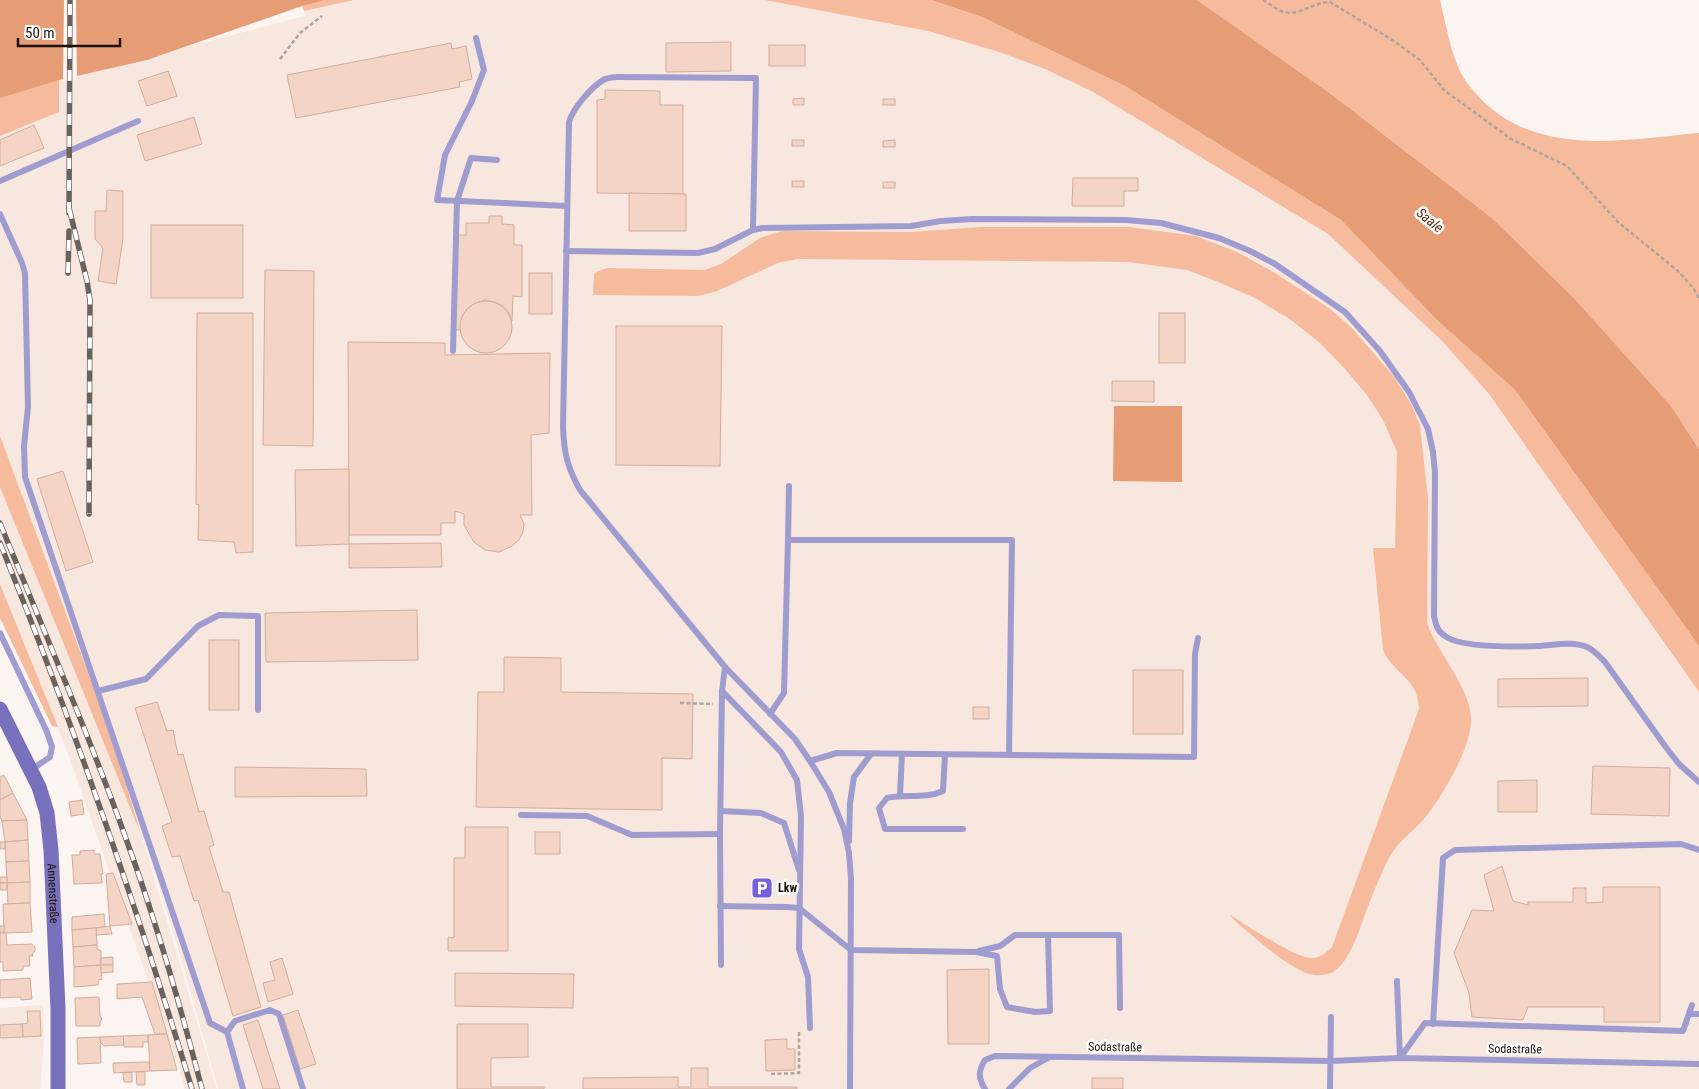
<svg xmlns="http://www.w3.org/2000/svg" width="1699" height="1089" font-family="'Roboto Condensed',sans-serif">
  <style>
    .built { fill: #f8e7de }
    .green { fill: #f6bb9d }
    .water { fill: #e69c74 }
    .pier { fill: #fcf4f0 }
    .building { fill: #f4d4c4; stroke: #d0ad9c }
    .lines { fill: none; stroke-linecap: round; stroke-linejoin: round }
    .path { stroke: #aea49f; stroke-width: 2.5; stroke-dasharray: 4 2.5; stroke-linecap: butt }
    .lane { stroke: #9f9cd0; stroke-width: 6 }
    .secondary { stroke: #7770ba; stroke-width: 15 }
    .rail-casing { stroke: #6c625c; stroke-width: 5.5 }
    .rail { stroke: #fff; stroke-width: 4; stroke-dasharray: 11; stroke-linecap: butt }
    .labels { text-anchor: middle; stroke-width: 5; stroke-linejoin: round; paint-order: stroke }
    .poi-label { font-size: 12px; font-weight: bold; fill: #1c1009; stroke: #fff; text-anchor: start }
    .street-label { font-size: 12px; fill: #1c1009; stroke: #fff }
    .water-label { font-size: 14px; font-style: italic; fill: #602f12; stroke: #fff }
  </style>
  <rect width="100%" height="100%" fill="#fcf4f0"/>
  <g class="built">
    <path d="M354,0H765L928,31L999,52L1045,69L1093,92L1328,234L1442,341L1489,394L1699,692V1089H218L174,934L109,729L0,436V136L59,112V80L305,16L304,11Z"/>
    <path d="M0,487L142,837L217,1089H185L180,1071L67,751L0,584Z"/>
    <path d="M43,1005L44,1041L40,1089H0V1008Z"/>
  </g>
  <g class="green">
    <path d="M326,0H354L304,11L302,6Z"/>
    <path d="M765,0H931L982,17L1125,86L1341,220L1437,320L1515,390L1699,646V692L1489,394L1442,341L1328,234L1093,92L1045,69L999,52L928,31Z"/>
    <path d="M1197,0H1440C1446,24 1450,51 1461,73C1467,85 1478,96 1487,105C1546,157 1628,139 1699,133V449L1671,406L1573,297L1492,218L1331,94Z"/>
    <path d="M59,80V112L0,136V94Z"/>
    <path d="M981,227H1129L1196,236L1237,252L1275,273L1329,308L1352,328L1395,378L1411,404L1420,425L1428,499L1427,623C1438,654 1473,691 1471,722C1470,750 1441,799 1423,820C1412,833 1399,840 1390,856C1382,871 1375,888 1369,904C1361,923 1350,968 1328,974C1322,975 1315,976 1309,974C1284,965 1253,936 1233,919L1229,914C1245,924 1296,959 1312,958C1320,958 1327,952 1332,947L1419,709C1418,677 1394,675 1383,650L1373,548H1395L1397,452L1383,420L1367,395L1345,369L1320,343L1291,320L1255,298L1216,281L1187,270L1128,262L797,259L778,263L717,291L698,296L593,295L594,273L607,268L705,270L721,264L760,238L782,231L910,232Z"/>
    <path d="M0,436L109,729L142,837L0,487Z"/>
    <path d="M0,584L58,727L52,726L0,618Z"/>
  </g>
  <g class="water">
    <path d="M0,0H326L302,6L147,60L59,80L0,98Z"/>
    <path d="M931,0H1197L1331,94L1492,218L1573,297L1671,406L1699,449V646L1515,390L1437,320L1341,220L1125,86L982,17Z"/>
    <path d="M1114,406H1182V482L1113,481Z"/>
  </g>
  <path class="pier" d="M64,0H76L77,78L63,81Z"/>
  <g class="building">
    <path d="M731,42V71L666,72V43Z"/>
    <path d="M451,43L452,49L466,46L472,79L459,82L460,87L296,118L287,75Z"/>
    <rect x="769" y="45" width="36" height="21"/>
    <path d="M168,71L177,96L147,106L138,81Z"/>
    <path d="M605,90L660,91V105H683V194L597,193V100L605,99Z"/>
    <path d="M804,98V105H793V99Z"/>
    <rect x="883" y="99" width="12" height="6"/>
    <path d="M194,117L202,144L145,161L137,135Z"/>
    <path d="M34,125L44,148L0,166V140Z"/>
    <rect x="792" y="140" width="12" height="6"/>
    <path d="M895,140V147H883V141Z"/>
    <path d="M1073,178H1138V191H1124V206H1072Z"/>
    <rect x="792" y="181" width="12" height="6"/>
    <rect x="883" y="182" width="12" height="6"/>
    <path d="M107,190L123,191V239L116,284L98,281L103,248L95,239V211H106Z"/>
    <path d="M629,193L686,194V231H629Z"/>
    <path d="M489,216H502V224L514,225V245H522V297L513,296L512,321L509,313L503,306L495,302L485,300L476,303L468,308L463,315L460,330H455L457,235H466V223H489Z"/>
    <rect x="151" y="225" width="92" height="73"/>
    <path d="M265,270L314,271L313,446L263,445Z"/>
    <rect x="529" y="273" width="23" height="41"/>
    <circle cx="486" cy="327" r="26"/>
    <path d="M197,313H253V552L236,553L234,542L198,540L199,505L196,504Z"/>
    <rect x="1159" y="313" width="26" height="50"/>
    <path d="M616,326H722L720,466L616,465Z"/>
    <path d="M348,342L445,343V355L550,353L549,433L531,435L532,515H520L524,524L523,532L519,540L512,546L499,552L485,550L474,542L469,534L464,525V514L455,511V523H441V535H349Z"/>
    <path d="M1112,381H1154V402L1112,401Z"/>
    <path d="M349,469V544L296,546L295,470Z"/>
    <path d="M63,471L93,562L66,571L37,479Z"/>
    <path d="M441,543L442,567L349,568V544Z"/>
    <path d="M417,610L418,660L266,662L265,613Z"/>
    <rect x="209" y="640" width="30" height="70"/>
    <path d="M504,657L561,658V692L693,694L692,759L662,758V810L476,807L478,692H504Z"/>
    <rect x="1133" y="670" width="50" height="64"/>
    <path d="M1588,678V706L1498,707V679Z"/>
    <path d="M157,702L167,731L173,730L178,755L183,754L199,812L204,811L214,845L209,847L223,892H229L261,1007L233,1016L198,900L194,901L180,856L172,857L162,826L172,822L135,708Z"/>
    <rect x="973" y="707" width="16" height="12"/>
    <path d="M1593,766L1670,768L1669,816L1591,814Z"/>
    <path d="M235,767L366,769L367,796L235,797Z"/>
    <path d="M4,775L13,793L0,800V777Z"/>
    <path d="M1537,780V812H1498V781Z"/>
    <path d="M13,793L27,820L2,821L0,817V800Z"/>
    <path d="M82,800L84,814L71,816L69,802Z"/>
    <path d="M27,820L28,840L5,842L2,821Z"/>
    <path d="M465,827H508V951H448V937L454,938V858H465Z"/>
    <rect x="535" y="832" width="25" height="22"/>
    <path d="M28,840L29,861L6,862L5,842Z"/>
    <rect x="0" y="842" width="5" height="7"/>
    <path d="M94,850V854H100L103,874H101L102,883L74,884L72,855H80V851Z"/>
    <path d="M29,861L30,882L7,883L6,862Z"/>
    <path d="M1502,866L1513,901L1528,905V902H1573V888H1586V903L1603,902V887H1660V1022H1604V1007H1528L1523,1020L1472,1017L1469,993L1454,953L1472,910L1494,911L1484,875Z"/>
    <path d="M113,873L132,924L110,926L106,874Z"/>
    <rect x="0" y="877" width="7" height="6"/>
    <path d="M30,882V903L8,904L7,883Z"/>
    <rect x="0" y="883" width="7" height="7"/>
    <path d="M30,903L32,932L4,933L3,904Z"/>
    <path d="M104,914L105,927L72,930V917Z"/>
    <rect x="0" y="926" width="4" height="7"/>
    <path d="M110,926L112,934L96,935V928Z"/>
    <path d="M96,928L97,945L73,947L72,930Z"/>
    <path d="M0,933H6L7,945L32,944L35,947V951L32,954L33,956H29L30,966H23V970L3,971V962H0Z"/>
    <path d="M97,945V949L101,951V965L74,967L73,947Z"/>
    <path d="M113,957V965H101V958Z"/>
    <path d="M282,958L293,994L268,1002L263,983L275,980L270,962Z"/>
    <path d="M101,965L102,980L99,979L98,985L74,987V967Z"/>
    <path d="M101,965H113V972L101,973Z"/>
    <path d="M989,969V1044H948L947,970Z"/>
    <path d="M455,973L574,974L573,1008L455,1006Z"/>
    <path d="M30,978L32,999L21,1000V997L0,998V980Z"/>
    <path d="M152,982L167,1034H155L142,997L117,999V984Z"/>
    <path d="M99,997L100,1016L102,1019L100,1021V1026H76L75,998Z"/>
    <path d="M298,1010L316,1064L300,1069L283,1015Z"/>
    <path d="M27,1011H40L41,1036L23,1037L22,1024L28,1023Z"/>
    <path d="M258,1020L280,1089H263L243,1025Z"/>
    <path d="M22,1024L23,1037L0,1038V1025Z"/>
    <path d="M457,1024H528V1057L491,1058V1087H544V1089H457Z"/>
    <path d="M167,1034L177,1070L150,1071L148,1035Z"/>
    <path d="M148,1035V1042H143V1047H124L123,1036Z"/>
    <path d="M123,1036L124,1045L104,1046L100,1042V1037Z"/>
    <path d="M100,1037L101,1063L78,1064L77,1038Z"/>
    <path d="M787,1039V1049H795V1070L766,1071L765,1040Z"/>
    <path d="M149,1062L150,1071L114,1073L113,1063Z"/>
    <path d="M691,1068H708V1087H797V1089H583V1078L678,1077V1087H691Z"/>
    <path d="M132,1072V1082H124L123,1073Z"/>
    <path d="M136,1072H145V1085H137Z"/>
    <rect x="1092" y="1078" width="31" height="11"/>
  </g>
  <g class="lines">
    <g class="path">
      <path d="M1263,0C1270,4 1277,10 1284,12C1299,16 1314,2 1330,2L1391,39L1420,60L1444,90L1511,139L1567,166L1618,222L1678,271L1694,289L1699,298"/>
      <path d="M280,59L300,33L322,16"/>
      <path d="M680,703L713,704"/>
      <path d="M771,1074L799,1073V1030"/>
    </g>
    <g class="lane">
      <path d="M476,38L484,70L472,101L445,155L437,200L567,206"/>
      <path d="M0,181L138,121"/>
      <path d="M0,214L22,263L25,273L28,407L24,446L25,477L210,1023L227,1032"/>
      <path d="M753,230L756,78L617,77C613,77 609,78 605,79C592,86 573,108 569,122L563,427C564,452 567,467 580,490L725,667L795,739L810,761L829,792L844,829L849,853L851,879L850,1089"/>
      <path d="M566,251L698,253L715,249L753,230L763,228L911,226L941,221L972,219L1126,220L1161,223L1219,238L1250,251L1275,264L1345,312L1380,351L1409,392L1428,429L1433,452L1435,473L1434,616C1436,625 1437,631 1445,636C1460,648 1520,647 1540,646C1555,645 1572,641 1587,647C1594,650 1599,656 1605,662L1665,746L1679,764L1699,782"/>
      <path d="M453,351L457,201L471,158L497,160"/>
      <path d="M788,540L789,486"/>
      <path d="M0,633L47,732L52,747L50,757L31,770"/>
      <path d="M98,691L146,679L198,626L219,615L258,616V710"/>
      <path d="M722,691L781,752L797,780L801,816L799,949L808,977L810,1028"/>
      <path d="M770,714L784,693L788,540H1012L1009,755"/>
      <path d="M945,755L943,791C926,799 905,794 887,798L879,808L885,829H963"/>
      <path d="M810,761L837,753L1194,757L1195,654L1198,638"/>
      <path d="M900,795L902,754"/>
      <path d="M721,811L761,813L784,823L799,870"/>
      <path d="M521,815L587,816L632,835L720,834"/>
      <path d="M849,841L850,803L854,777L871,754"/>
      <path d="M720,906L786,907L799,908L851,950L976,952L997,956L1000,989L1007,1007L1035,1012L1050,1011L1048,935"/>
      <path d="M979,951L1000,946L1015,935H1119L1120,1008"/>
      <path d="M721,965L720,834L722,691L725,667"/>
      <path d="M1397,981L1400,1058"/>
      <path d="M1689,1014H1699"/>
      <path d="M1433,1024L1443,858L1455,850L1681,844L1699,850"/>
      <path d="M1400,1058L1425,1023L1683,1031L1692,1005"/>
      <path d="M243,1089L227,1032L235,1021L270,1010L279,1014L303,1089"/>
      <path d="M985,1089C978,1078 978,1071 985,1060L995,1056L1331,1061L1400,1058L1699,1064"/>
      <path d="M1009,1089L1030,1068L1048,1058"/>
      <path d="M1330,1089L1331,1017"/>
    </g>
    <path class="secondary" id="s1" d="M0,709L39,787L47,813L51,850L58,1009V1089"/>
    <g class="rail-casing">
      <g id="rail">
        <path d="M69,208L87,281L90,300L89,514"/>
        <path d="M69,213L70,0"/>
        <path d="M68,273L69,231"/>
        <path d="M0,523C44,632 91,739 130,850C158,928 181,1008 202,1089"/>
        <path d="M0,543C73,723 136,904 192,1089"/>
      </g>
    </g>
    <use href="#rail" class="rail"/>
  </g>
  <defs>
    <g id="parking-square" transform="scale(1.125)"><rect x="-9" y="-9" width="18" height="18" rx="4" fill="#7460db" stroke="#fff"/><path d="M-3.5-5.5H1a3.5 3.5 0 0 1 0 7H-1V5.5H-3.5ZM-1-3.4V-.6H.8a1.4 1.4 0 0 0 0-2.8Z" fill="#fff"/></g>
  </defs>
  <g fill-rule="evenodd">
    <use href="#parking-square" x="762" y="888"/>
  </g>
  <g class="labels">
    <g class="poi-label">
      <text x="778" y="892">Lkw</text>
    </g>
    <g class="street-label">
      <text dy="4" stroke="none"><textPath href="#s1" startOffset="195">Annenstraße</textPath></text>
      <text transform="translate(1115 1047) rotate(1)" y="4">Sodastraße</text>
      <text transform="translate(1515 1049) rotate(1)" y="4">Sodastraße</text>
    </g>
    <g class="water-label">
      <text transform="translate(1430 220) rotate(39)" y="5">Saale</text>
    </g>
  </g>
  <path d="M18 38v8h102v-8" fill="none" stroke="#1c1009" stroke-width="2.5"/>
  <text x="25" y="38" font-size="15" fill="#1c1009" stroke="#ffffff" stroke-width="4" paint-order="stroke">50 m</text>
</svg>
